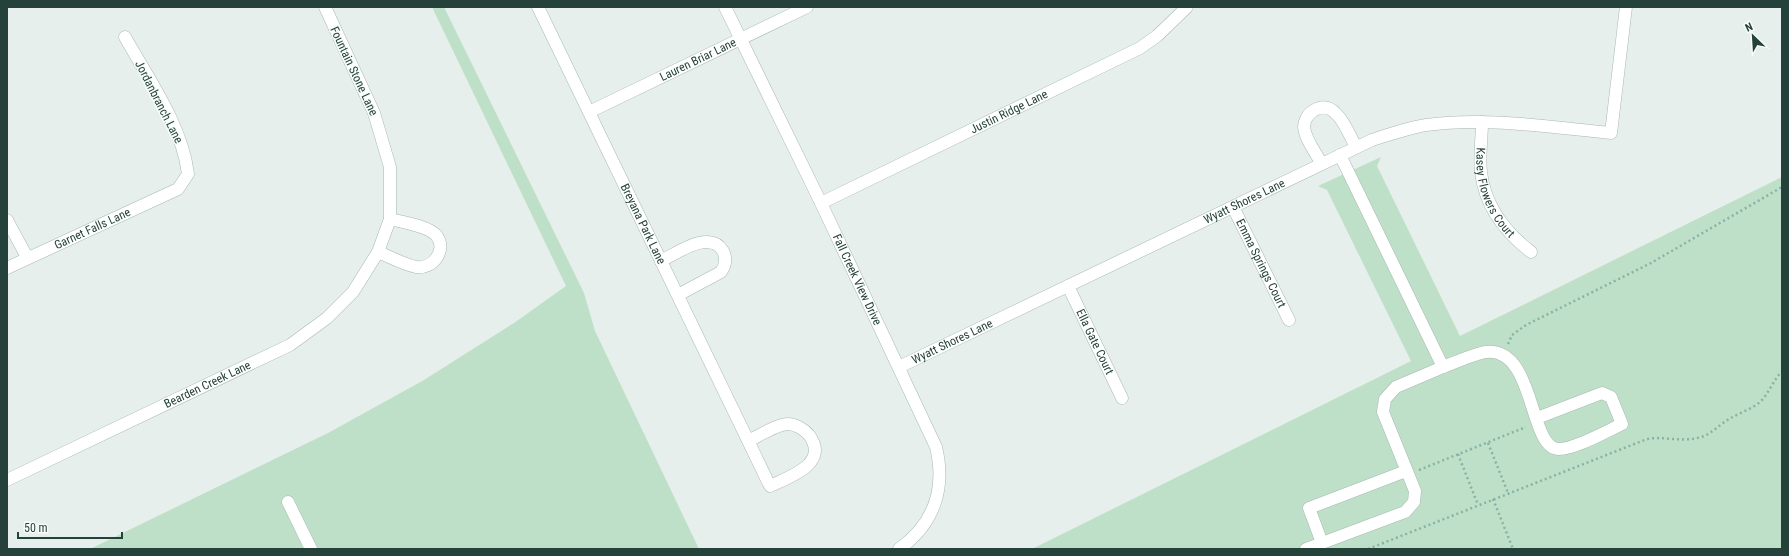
<svg xmlns="http://www.w3.org/2000/svg" width="1789" height="556" font-family="'Roboto Condensed',sans-serif">
  <style>
    .green { fill: #bfe0c8 }
    .lines { fill: none; stroke-linecap: round; stroke-linejoin: round }
    .minor-casing { stroke: #a8b8b2; stroke-width: 13 }
    .path { stroke: #86b3a5; stroke-width: 2.5; stroke-dasharray: 2 3; stroke-linecap: butt }
    .minor { stroke: #fff; stroke-width: 12 }
    .labels { text-anchor: middle; stroke-width: 3; stroke-linejoin: round; paint-order: stroke }
    .street-label { font-size: 12px; fill: #24423a; stroke: #f7fbf9 }
  </style>
  <rect width="100%" height="100%" fill="#e6efeb"/>
  <g class="green">
    <path d="M432,7H444L584,293L595,331L699,549H90L328,433L424,380L514,323L566,286Z"/>
    <path d="M1381,157L1377,166L1460,336L1782,177V549H1032L1411,361L1327,190L1318,186Z"/>
  </g>
  <g class="lines">
    <g class="minor-casing">
      <g id="minor">
        <path id="s1" d="M538,7L770,486C789,477 830,464 809,435C804,429 795,424 788,424C777,424 759,436 748,441"/>
        <path id="s2" d="M725,7L821,203L936,447C946,489 934,524 899,549"/>
        <path id="s3" d="M589,112L807,7"/>
        <path id="s4" d="M1482,122C1482,138 1479,156 1481,172C1485,207 1505,232 1531,252"/>
        <path d="M1340,155L1443,367L1396,387L1385,399L1383,412L1415,491L1414,502L1405,512L1322,543L1309,508L1406,471"/>
        <path d="M1321,163C1316,153 1305,139 1304,127C1304,121 1308,114 1313,111C1336,96 1348,133 1356,147"/>
        <path id="s5" d="M821,203L1140,48L1157,36L1187,7"/>
        <path id="s6" d="M1233,207L1289,320"/>
        <path d="M7,220L27,257"/>
        <path d="M378,252C390,257 403,264 416,267C433,270 448,249 436,235C428,226 402,222 390,219"/>
        <path d="M661,261C677,253 710,229 723,251C727,259 725,266 721,272L678,295"/>
        <path id="s7" d="M7,268L178,189L188,174C182,125 149,80 125,37"/>
        <path id="s8" d="M1068,286L1122,398"/>
        <path id="s9" d="M899,367L1372,140C1390,134 1408,128 1426,125C1487,117 1550,127 1611,133L1626,7"/>
        <path d="M1443,367C1454,363 1476,353 1486,352C1536,347 1528,449 1559,449C1575,449 1607,431 1622,424L1611,397L1602,393L1537,418"/>
        <path id="s10" d="M7,480L290,345L327,318L353,292L378,252L390,219V167L374,113L325,7"/>
        <path d="M288,502L311,549"/>
        <path d="M1306,549L1322,543"/>
      </g>
    </g>
    <g class="path">
      <path d="M1508,344L1512,335L1526,325L1651,263L1782,187"/>
      <path d="M1488,443L1508,493"/>
      <path d="M1458,454L1478,505"/>
      <path d="M1419,470L1526,427"/>
      <path d="M1493,499L1513,549"/>
      <path d="M1368,549L1647,439C1663,436 1680,442 1697,438C1711,436 1719,424 1731,418C1741,412 1755,408 1763,399C1770,390 1774,380 1782,371"/>
    </g>
    <use href="#minor" class="minor"/>
  </g>
  <g class="labels">
    <g class="street-label">
      <text dy="4" stroke="none"><textPath href="#s3" startOffset="121">Lauren Briar Lane</textPath></text>
      <text transform="translate(354 71) rotate(65)" y="4">Fountain Stone Lane</text>
      <text transform="translate(159 102) rotate(63)" y="4">Jordanbranch Lane</text>
      <text dy="4" stroke="none"><textPath href="#s5" startOffset="209">Justin Ridge Lane</textPath></text>
      <text dy="4" stroke="none"><textPath href="#s4" startOffset="74">Kasey Flowers Court</textPath></text>
      <text dy="4" stroke="none"><textPath href="#s9" startOffset="383">Wyatt Shores Lane</textPath></text>
      <text dy="4" stroke="none"><textPath href="#s1" startOffset="241">Breyana Park Lane</textPath></text>
      <text dy="4" stroke="none"><textPath href="#s7" startOffset="94">Garnet Falls Lane</textPath></text>
      <text dy="4" stroke="none"><textPath href="#s6" startOffset="63">Emma Springs Court</textPath></text>
      <text dy="4" stroke="none"><textPath href="#s2" startOffset="303">Fall Creek View Drive</textPath></text>
      <text dy="4" stroke="none"><textPath href="#s9" startOffset="59">Wyatt Shores Lane</textPath></text>
      <text dy="4" stroke="none"><textPath href="#s8" startOffset="62">Ella Gate Court</textPath></text>
      <text dy="4" stroke="none"><textPath href="#s10" startOffset="222">Bearden Creek Lane</textPath></text>
    </g>
  </g>
  <rect width="1789" height="556" fill="none" stroke="#24423a" stroke-width="16"/>
  <g transform="translate(1753 36) rotate(335)" stroke="#f7fbf9" stroke-width="3" paint-order="stroke">
  <path d="M0-3L7 15L0 10L-7 15Z" fill="#24423a"/>
  <text y="-6" font-size="11" font-weight="bold" text-anchor="middle" fill="#24423a">N</text>
  </g>
  <path d="M18 532v6h104v-6" fill="none" stroke="#24423a" stroke-width="2"/>
  <text x="24" y="532" font-size="12" fill="#24423a" stroke="#f7fbf9" stroke-width="3" paint-order="stroke">50 m</text>
</svg>
